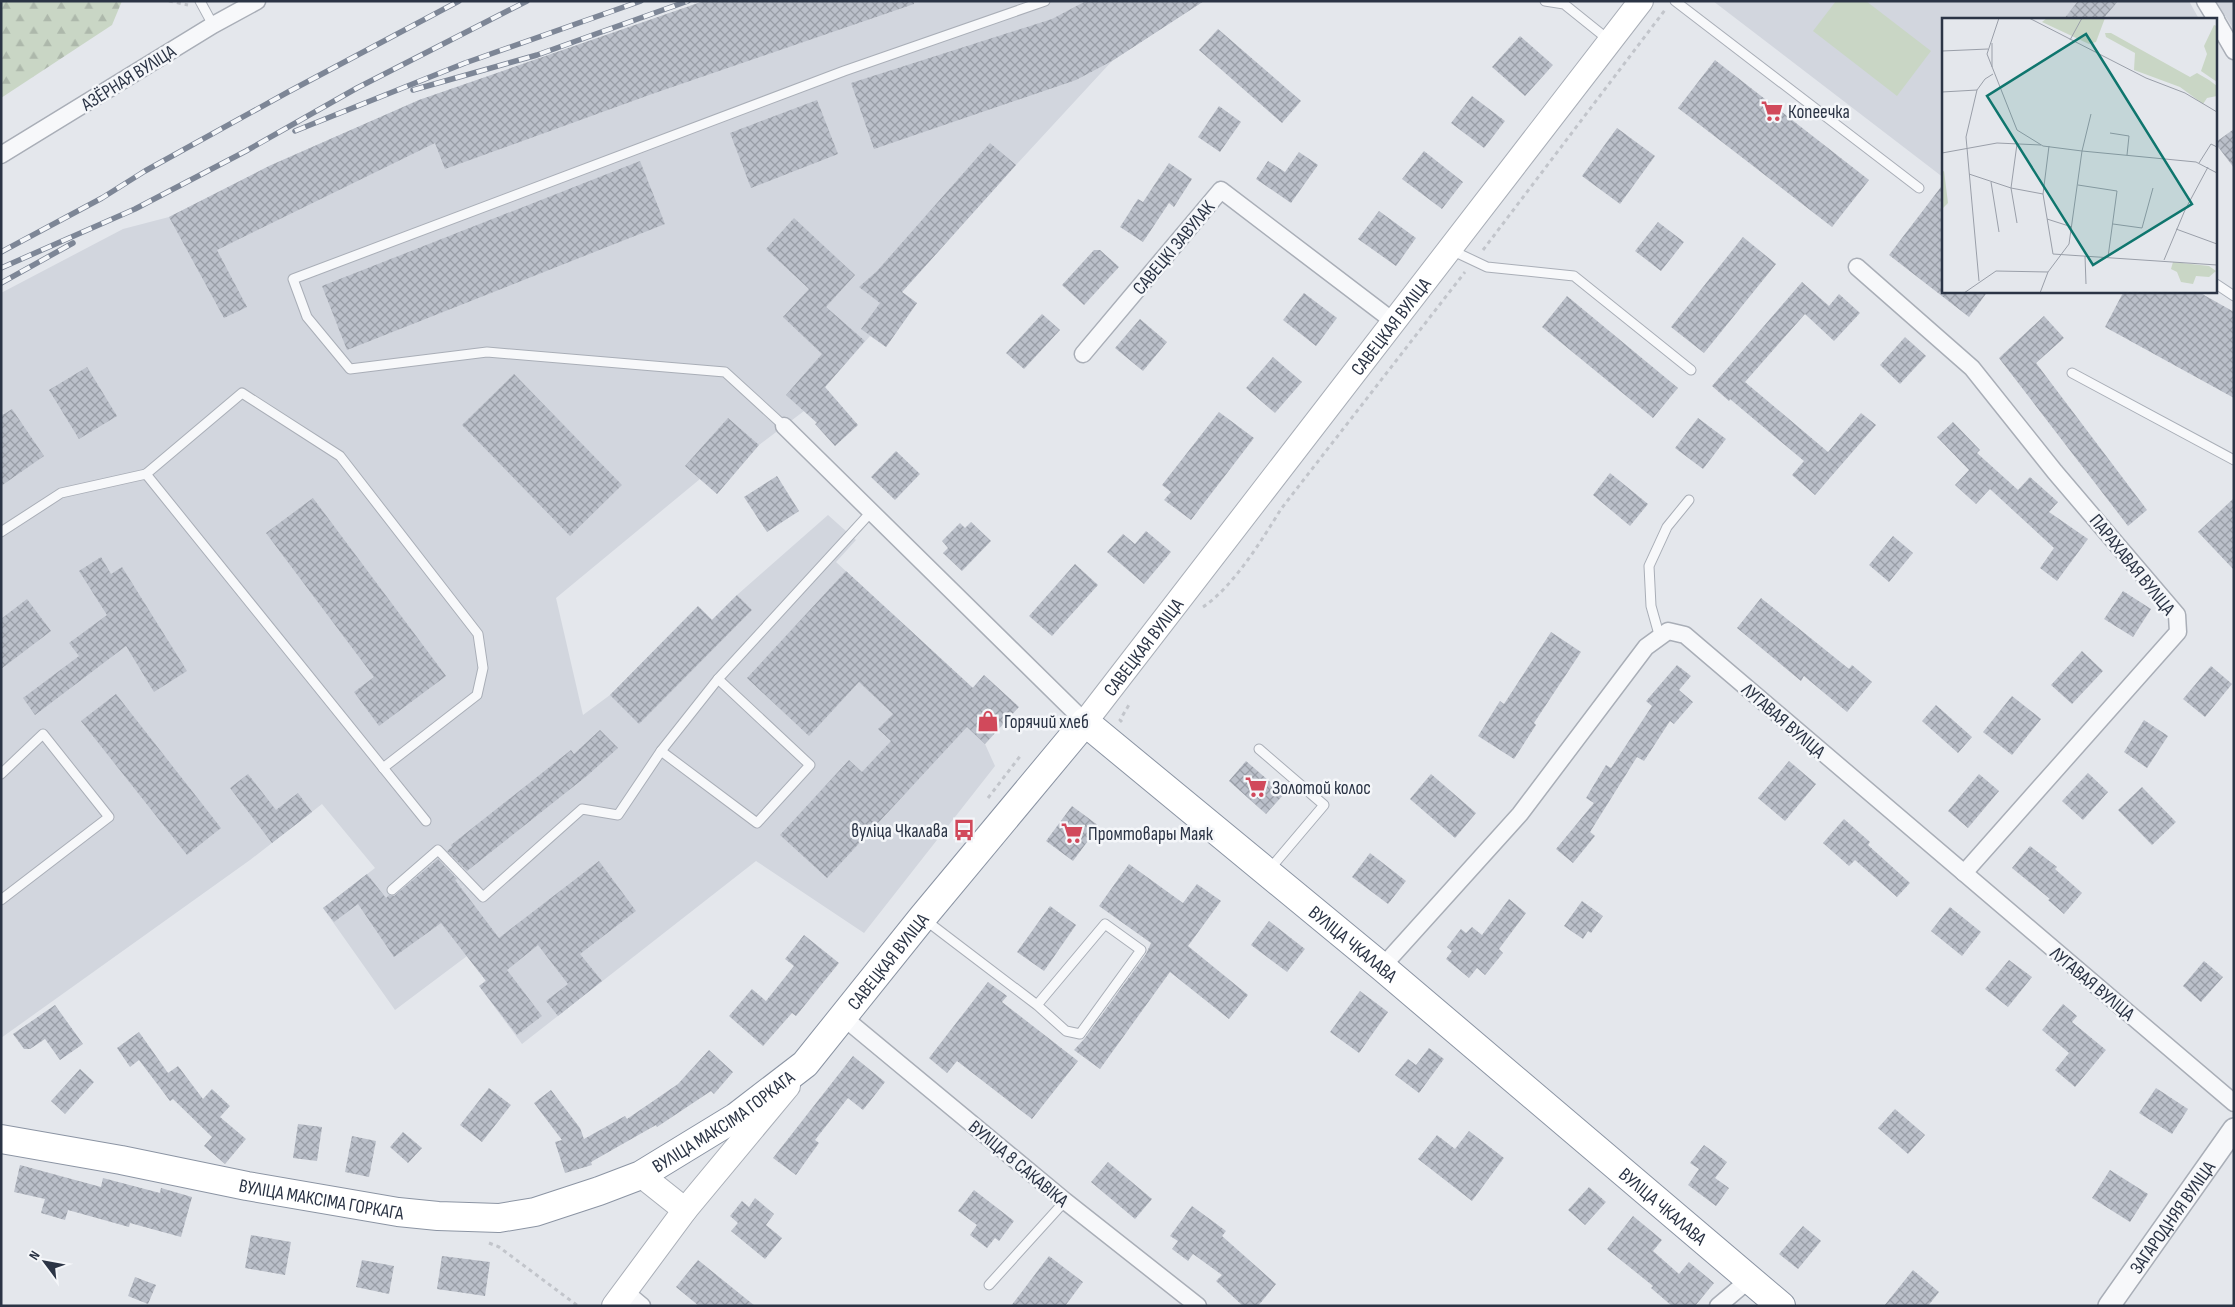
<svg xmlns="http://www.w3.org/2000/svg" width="2235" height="1307" font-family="'Sofia Sans Condensed',sans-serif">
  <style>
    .built { fill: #d2d6de }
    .grass { fill: #c9d6c5 }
    .forest { fill: url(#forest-firs) }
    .building { fill: url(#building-cross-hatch) }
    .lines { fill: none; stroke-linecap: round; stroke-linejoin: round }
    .service-casing { stroke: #a9aeb7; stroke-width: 11 }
    .minor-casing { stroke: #a9aeb7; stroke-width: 19 }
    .tertiary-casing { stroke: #a9aeb7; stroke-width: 24 }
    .secondary-casing { stroke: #a9aeb7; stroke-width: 26 }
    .trunk-casing { stroke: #8b94a3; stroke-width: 30 }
    .path { stroke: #c2c5cb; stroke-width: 3; stroke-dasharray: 4 4; stroke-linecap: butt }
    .service { stroke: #f7f8fa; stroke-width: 9 }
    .minor { stroke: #f7f8fa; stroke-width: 16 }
    .tertiary { stroke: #f7f8fa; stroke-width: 21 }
    .secondary { stroke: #fff; stroke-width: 24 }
    .trunk { stroke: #fff; stroke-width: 28 }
    .rail-casing { stroke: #7d8696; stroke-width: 5.5 }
    .rail { stroke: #f4f6f9; stroke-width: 4; stroke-dasharray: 11; stroke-linecap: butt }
    .labels { text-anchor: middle; stroke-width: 5; stroke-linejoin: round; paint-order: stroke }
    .street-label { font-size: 19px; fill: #2b3445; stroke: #f4f6f9 }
    .poi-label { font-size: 19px; fill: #2b3445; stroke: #f4f6f9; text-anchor: start }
    .inset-road { fill: none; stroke: #9a9fa9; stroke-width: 1 }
    .view { fill: #0f766e; fill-opacity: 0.15; stroke: #0f766e; stroke-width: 2.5 }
    .inset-edge { fill: none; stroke: #2b3445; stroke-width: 2.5 }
  </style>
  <defs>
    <pattern id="forest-firs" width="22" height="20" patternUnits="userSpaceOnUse" patternTransform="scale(1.25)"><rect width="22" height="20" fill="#c9d6c5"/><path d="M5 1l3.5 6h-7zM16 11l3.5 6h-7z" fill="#adb8ab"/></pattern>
    <pattern id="building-cross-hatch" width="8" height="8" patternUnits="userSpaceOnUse" patternTransform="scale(1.25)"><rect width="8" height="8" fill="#bbc0ca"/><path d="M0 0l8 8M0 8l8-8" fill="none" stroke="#989da6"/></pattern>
  </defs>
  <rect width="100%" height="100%" fill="#e4e7ec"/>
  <g class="built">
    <path d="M704,1H1204L1112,61L1016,165L902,292L917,303L886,347L870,336L804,411L759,445L717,494L700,479L556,598L583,715L610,695L698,606L712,620L737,595L828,515L856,540L836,562L972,688L984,675L985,744L995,766L864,933L756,861L522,1044L479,986L486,980L467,956L395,1010L323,908L375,868L322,804L250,860L1,1038V293L123,229L169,217L269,166L419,100Z"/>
    <path d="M1713,1H2189L2199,19H1944V178Z"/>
    <path d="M2216,1H2234V30Z"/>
  </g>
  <path class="grass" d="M1836,1H1866L1931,51L1897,96L1813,31Z"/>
  <path class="forest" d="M1,1H122L112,25L1,98Z"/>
  <g class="building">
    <path d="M704,1H914V4L652,94L445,169L435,143L217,250L247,307L224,318L169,217L269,166L419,100Z"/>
    <path d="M1086,1H1204L1112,61L1076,80L874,149L851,83L1052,19Z"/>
    <path d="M2078,1H2118L2103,19H2064Z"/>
    <path d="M1218,29L1301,101L1282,123L1199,50Z"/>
    <path d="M1520,36L1553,65L1525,96L1492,67Z"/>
    <path d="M1715,60L1869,180L1832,227L1678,108Z"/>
    <path d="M1472,96L1505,121L1484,148L1451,123Z"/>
    <path d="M817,100L838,154L751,188L730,133Z"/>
    <path d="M1219,106L1241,122L1220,152L1198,137Z"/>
    <path d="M1617,128L1655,156L1620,204L1582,176Z"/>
    <path d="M2234,129V168L2216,144V142Z"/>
    <path d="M990,143L1016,165L902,292L917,303L886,347L861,329L880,303L859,287L877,271Z"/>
    <path d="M1424,151L1463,182L1442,209L1402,179Z"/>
    <path d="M1299,152L1318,165L1291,203L1256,179L1268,161L1285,172Z"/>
    <path d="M640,161L665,224L347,350L322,286Z"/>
    <path d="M1169,163L1192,179L1174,207L1169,203L1143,242L1120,227L1138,199L1143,202Z"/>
    <path d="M1944,183V291H1988L1969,317L1889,255Z"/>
    <path d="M1379,211L1416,238L1396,266L1358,239Z"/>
    <path d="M794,218L855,275L826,307L865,341L825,387L858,425L835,446L815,424L817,423L786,395L822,354L783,317L809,289L766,249Z"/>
    <path d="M1658,222L1684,242L1661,271L1635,251Z"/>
    <path d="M1743,237L1776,264L1704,353L1671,327Z"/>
    <path d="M1094,250H1100L1119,267L1084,305L1062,285Z"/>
    <path d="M1802,282L1829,306L1839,294L1860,313L1834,341L1805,314L1745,382L1828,452L1861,413L1876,425L1815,495L1792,475L1804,461L1730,399L1729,401L1712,386Z"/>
    <path d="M2124,291H2197L2234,312V398L2105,327Z"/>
    <path d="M1304,293L1337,318L1316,346L1283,320Z"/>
    <path d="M1567,296L1678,388L1653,418L1542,327Z"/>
    <path d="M1042,314L1060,330L1024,369L1006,353Z"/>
    <path d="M2044,316L2064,338L2036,363L2147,510L2128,526L1999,358Z"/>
    <path d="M1140,319L1167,342L1143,371L1115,348Z"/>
    <path d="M1905,337L1926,356L1900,384L1880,365Z"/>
    <path d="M1273,357L1302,382L1275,413L1246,388Z"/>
    <path d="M87,367L117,416L79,439L49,390Z"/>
    <path d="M514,374L622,485L570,536L462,425Z"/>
    <path d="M12,409L44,456L1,486V416Z"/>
    <path d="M1219,412L1254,438L1191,520L1164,500L1171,492L1162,485Z"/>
    <path d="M728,418L759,445L717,494L685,466Z"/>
    <path d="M1698,418L1726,439L1703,469L1675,448Z"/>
    <path d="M1953,422L1980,450L1977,453L2018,490L2030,477L2058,502L2049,512L2088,539L2057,581L2040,568L2054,548L1990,489L1976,504L1955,485L1969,470L1937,437Z"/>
    <path d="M896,451L920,474L895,500L871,477Z"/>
    <path d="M1610,473L1648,504L1630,526L1593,495Z"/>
    <path d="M777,476L799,511L767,532L744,497Z"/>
    <path d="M313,498L446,676L379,726L354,692L374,677L266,533Z"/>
    <path d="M2234,498V570L2198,532Z"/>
    <path d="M971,522L991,541L962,571L943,553L948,548L942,541L960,523L965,528Z"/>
    <path d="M1146,531L1171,552L1144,584L1107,552L1123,534L1135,544Z"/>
    <path d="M1893,536L1913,553L1889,582L1869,565Z"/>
    <path d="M101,557L111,574L122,567L187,671L154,692L126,646L35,715L23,698L79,656L69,643L107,615L79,571Z"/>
    <path d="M1075,564L1098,585L1052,636L1029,616Z"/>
    <path d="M846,571L973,688L984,675L1019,707L985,744L967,727L827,878L780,835L849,760L862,772L891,741L878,729L893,714L859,682L809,736L747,678Z"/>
    <path d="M2123,591L2151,609L2133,637L2104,619Z"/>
    <path d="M737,595L752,610L639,724L610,695L698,606L712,620Z"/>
    <path d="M1761,598L1849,669L1852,665L1872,682L1847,712L1804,676L1801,681L1737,628Z"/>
    <path d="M27,599L51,631L1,669V619Z"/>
    <path d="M1551,632L1581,652L1534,723L1536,725L1514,759L1478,736L1500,701L1504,704Z"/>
    <path d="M2082,651L2103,671L2072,704L2051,685Z"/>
    <path d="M1677,665L1691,676L1679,690L1693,702L1674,724L1670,721L1644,761L1637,757L1590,832L1595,836L1573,863L1556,849L1594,803L1586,798L1606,765L1611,768L1652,706L1646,701Z"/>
    <path d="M2211,666L2232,684L2205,717L2183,699Z"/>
    <path d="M116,694L221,828L187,855L81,721Z"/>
    <path d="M2012,696L2041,719L2012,755L1983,732Z"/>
    <path d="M1936,705L1972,737L1958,753L1922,721Z"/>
    <path d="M2144,720L2168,736L2147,768L2124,752Z"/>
    <path d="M600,730L618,748L588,775L467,871L447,851L452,847L451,845L571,750L574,754Z"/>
    <path d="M1246,761L1284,794L1266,814L1229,781Z"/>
    <path d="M1789,761L1816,784L1785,821L1758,798Z"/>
    <path d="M2088,773L2108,792L2083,820L2062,801Z"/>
    <path d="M248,774L276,810L298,793L312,812L272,843L230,788Z"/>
    <path d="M1431,774L1476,813L1455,838L1410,799Z"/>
    <path d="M1979,774L1999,791L1968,828L1948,811Z"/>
    <path d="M2142,787L2176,822L2152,845L2118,810Z"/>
    <path d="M1072,806L1099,826L1073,861L1046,841Z"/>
    <path d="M1844,819L1870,842L1868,845L1910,883L1897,897L1855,860L1849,866L1823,843Z"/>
    <path d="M2030,846L2057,867L2055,869L2082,893L2064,914L2048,900L2050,899L2012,868Z"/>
    <path d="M1370,853L1406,881L1388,904L1352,877Z"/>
    <path d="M438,859L457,879L455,880L499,938L599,861L636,911L580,954L602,981L558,1016L546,1001L568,984L538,945L507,970L542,1016L517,1035L479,986L486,981L441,923L394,957L358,904L334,922L323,908L367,874L386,898L389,895L394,896Z"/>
    <path d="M1129,864L1183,903L1197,884L1221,901L1188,946L1248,995L1229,1019L1170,972L1100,1069L1074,1050L1085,1038L1146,954L1151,943L1099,906Z"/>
    <path d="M1509,899L1526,913L1499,949L1503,953L1485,975L1477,968L1469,978L1446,959L1452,951L1447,947L1461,929L1466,933L1472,927L1482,935Z"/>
    <path d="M1582,901L1603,916L1591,933L1588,931L1583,939L1564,926Z"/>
    <path d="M1050,906L1076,925L1044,971L1017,952Z"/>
    <path d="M1950,907L1981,932L1962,956L1931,931Z"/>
    <path d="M1269,921L1305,949L1287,972L1251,945Z"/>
    <path d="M804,935L839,963L796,1016L792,1013L763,1046L729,1016L752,989L766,1001L794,966L785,959Z"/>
    <path d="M2009,960L2032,977L2008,1007L1985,989Z"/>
    <path d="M2204,961L2223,977L2201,1002L2183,986Z"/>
    <path d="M988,982L1007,996L1002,1002L1078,1061L1032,1119L957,1061L947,1073L929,1058Z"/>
    <path d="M1360,991L1388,1012L1359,1053L1330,1032Z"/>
    <path d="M2063,1004L2077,1016L2072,1022L2106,1050L2075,1087L2055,1070L2069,1053L2042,1030Z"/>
    <path d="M55,1005L83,1044L60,1060L45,1039L30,1049H24L13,1034Z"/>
    <path d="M139,1032L168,1073L178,1066L203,1099L212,1089L230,1106L220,1117L246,1139L225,1164L204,1146L212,1137L173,1099L170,1101L139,1060L130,1067L117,1048Z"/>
    <path d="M1429,1048L1444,1059L1419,1093L1395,1075L1408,1059L1416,1065Z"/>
    <path d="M709,1050L733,1072L714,1094L711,1091L657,1127L656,1125L591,1162L592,1165L565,1173L555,1142L562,1140L534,1103L551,1090L580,1128L584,1139L625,1116L627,1119L678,1084Z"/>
    <path d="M853,1056L885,1082L863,1110L848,1098L815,1140L819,1143L796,1175L773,1158Z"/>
    <path d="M80,1069L94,1082L65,1114L51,1101Z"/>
    <path d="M489,1088L511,1105L482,1142L460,1125Z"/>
    <path d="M2156,1088L2188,1109L2172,1134L2139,1113Z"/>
    <path d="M1895,1109L1925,1135L1908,1154L1878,1128Z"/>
    <path d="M298,1124L322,1127L317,1161L293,1158Z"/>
    <path d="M1469,1131L1504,1158L1472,1201L1418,1159L1437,1135L1455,1149Z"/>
    <path d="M403,1132L422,1148L408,1163L390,1147Z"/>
    <path d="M352,1136L376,1141L369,1177L345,1172Z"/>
    <path d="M1704,1145L1727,1162L1715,1178L1729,1188L1716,1206L1688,1185L1699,1169L1690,1163Z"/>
    <path d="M1108,1162L1152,1199L1135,1219L1091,1182Z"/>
    <path d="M20,1165L101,1187L103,1178L160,1193L161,1188L192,1197L181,1237L130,1223L129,1227L68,1210L65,1220L41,1213L45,1199L14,1192Z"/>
    <path d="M2110,1170L2148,1194L2130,1222L2092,1198Z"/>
    <path d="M1589,1187L1606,1202L1585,1225L1568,1210Z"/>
    <path d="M974,1190L1014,1221L999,1241L995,1238L987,1248L970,1235L977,1225L958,1211Z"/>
    <path d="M755,1198L774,1214L766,1225L782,1238L765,1259L731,1231L738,1223L730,1216L742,1201L749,1207Z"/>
    <path d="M1192,1206L1226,1231L1222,1236L1276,1284L1258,1306H1243L1216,1281L1222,1275L1193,1254L1188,1261L1172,1249L1178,1241L1170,1236Z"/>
    <path d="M1633,1216L1662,1240L1653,1251L1679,1274L1689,1262L1714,1283L1695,1306H1672L1651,1288L1653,1286L1607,1249Z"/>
    <path d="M1803,1226L1821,1241L1798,1269L1779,1254Z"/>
    <path d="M251,1235L291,1242L285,1275L245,1268Z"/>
    <path d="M442,1256L490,1262L485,1296L437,1289Z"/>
    <path d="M1049,1256L1083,1282L1065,1306H1011Z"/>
    <path d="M362,1260L394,1266L389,1294L356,1287Z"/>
    <path d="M698,1260L755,1306H699L676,1287Z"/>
    <path d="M1913,1270L1939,1292L1928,1306H1884Z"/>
    <path d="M135,1277L156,1285L148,1304L128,1296Z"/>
  </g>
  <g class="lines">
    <g class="service-casing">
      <g id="service">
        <path d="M200,1L213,25"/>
        <path d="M1545,1L1564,4L1610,41"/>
        <path d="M1675,1L1919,188"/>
        <path d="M1451,250L1487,267L1574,276L1691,370"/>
        <path d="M2216,284L2234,296"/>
        <path d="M2072,373L2234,460"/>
        <path d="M784,426L725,372L487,352L350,369L307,317L293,279L844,71L1045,1"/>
        <path d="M146,474L242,393L340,456L478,634L483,668L477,695L383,768"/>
        <path d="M1,532L61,493L146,474L426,821"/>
        <path d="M1660,638L1651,606L1649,566L1667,527L1689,500"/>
        <path d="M1259,749L1324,805L1269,870"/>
        <path d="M661,751L718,679"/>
        <path d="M1,774L43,734L109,817L1,900"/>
        <path d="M392,890L438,850L483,897L582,809L618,815L661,751L757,823L810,765L718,679L872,511"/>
        <path d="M924,919L1037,1005L1066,1031L1080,1034L1141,950L1105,924L1037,1005"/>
        <path d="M989,1285L1065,1201"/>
      </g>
    </g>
    <g class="minor-casing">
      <g id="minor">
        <path d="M2205,1L2216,19"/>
        <path d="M2216,20L2234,51"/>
        <path d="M1,155L213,25L257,1"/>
        <path d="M1857,267L1972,368L2055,472L2177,615L2178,632L1964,873"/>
        <path d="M1083,354L1221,190L1393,321"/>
        <path d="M784,426L1085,722"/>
        <path d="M1382,967L1520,814L1646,647L1668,631L1685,635L2234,1103"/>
        <path d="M843,1017L1065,1201L1198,1306"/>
        <path d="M624,1291L642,1306"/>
        <path d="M1718,1306L1750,1279"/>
      </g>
    </g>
    <g class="tertiary-casing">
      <g id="tertiary">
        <path id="s1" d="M2109,1306L2234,1129"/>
      </g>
    </g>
    <g class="secondary-casing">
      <g id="secondary">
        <path id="s2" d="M1085,722L1641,1"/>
        <path d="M641,1175L685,1210"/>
        <path d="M614,1306L685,1210L788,1086"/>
      </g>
    </g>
    <g class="trunk-casing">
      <g id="trunk">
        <path id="s3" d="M1,1139L121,1160L247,1186L398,1212L438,1216L499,1218L535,1212L599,1191L641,1175L736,1117L805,1064L922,918L1085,722L1382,967L1781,1306"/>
      </g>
    </g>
    <g class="path">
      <path d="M169,1L188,5"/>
      <path d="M1483,250L1665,10"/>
      <path d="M1203,607C1233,587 1262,540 1281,509L1465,272"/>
      <path d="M1122,722L1120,720L1130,703"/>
      <path d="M988,798L1021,755"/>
      <path d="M489,1243L499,1247L578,1306"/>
    </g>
    <use href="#service" class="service"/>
    <use href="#minor" class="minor"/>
    <use href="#tertiary" class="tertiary"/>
    <use href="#secondary" class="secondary"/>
    <use href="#trunk" class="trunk"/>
    <g class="rail-casing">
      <g id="rail">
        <path d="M413,90L537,55L688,1"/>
        <path d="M295,131L465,63L641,1"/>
        <path d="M1,252L102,198L145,171L288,92L459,1"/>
        <path d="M1,268L135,209L246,151L357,88L527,1"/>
        <path d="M1,283L73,243"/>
      </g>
    </g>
    <use href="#rail" class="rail"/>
  </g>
  <defs>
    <g id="supermarket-bare" transform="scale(1.725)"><path d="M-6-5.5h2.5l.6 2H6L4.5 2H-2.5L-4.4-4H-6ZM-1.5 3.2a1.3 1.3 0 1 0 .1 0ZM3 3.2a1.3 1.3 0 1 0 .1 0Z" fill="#d1495b" stroke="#f4f6f9" stroke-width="2.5" paint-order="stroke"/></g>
    <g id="shop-bare" transform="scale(1.725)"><path d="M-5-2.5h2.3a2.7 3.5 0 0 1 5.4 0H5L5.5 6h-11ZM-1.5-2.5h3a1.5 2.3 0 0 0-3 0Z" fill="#d1495b" stroke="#f4f6f9" stroke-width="2.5" paint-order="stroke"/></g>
    <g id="bus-bare" transform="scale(1.725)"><path d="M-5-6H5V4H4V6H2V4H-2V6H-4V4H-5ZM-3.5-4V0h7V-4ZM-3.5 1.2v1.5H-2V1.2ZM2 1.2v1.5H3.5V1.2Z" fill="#d1495b" stroke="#f4f6f9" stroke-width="2.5" paint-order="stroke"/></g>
  </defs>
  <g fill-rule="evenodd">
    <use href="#supermarket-bare" x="1772" y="111"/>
    <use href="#shop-bare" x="988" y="721"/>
    <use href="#supermarket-bare" x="1256" y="787"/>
    <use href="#bus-bare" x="964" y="830"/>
    <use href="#supermarket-bare" x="1072" y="833"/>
  </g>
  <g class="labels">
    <g class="street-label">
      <text transform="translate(128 77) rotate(-32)" y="7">АЗЁРНАЯ ВУЛІЦА</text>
      <text transform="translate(1173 247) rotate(-50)" y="7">САВЕЦКІ ЗАВУЛАК</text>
      <text dy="7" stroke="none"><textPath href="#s2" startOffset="500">САВЕЦКАЯ ВУЛІЦА</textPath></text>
      <text transform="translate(2133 564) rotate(51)" y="7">ПАРАХАВАЯ ВУЛІЦА</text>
      <text dy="7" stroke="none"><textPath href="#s2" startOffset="95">САВЕЦКАЯ ВУЛІЦА</textPath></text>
      <text transform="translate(1784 720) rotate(41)" y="7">ЛУГАВАЯ ВУЛІЦА</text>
      <text dy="7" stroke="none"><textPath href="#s3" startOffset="1642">ВУЛІЦА ЧКАЛАВА</textPath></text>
      <text dy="7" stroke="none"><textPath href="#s3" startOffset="984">САВЕЦКАЯ ВУЛІЦА</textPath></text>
      <text transform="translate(2093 983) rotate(40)" y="7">ЛУГАВАЯ ВУЛІЦА</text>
      <text dy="7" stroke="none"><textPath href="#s3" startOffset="752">ВУЛІЦА МАКСІМА ГОРКАГА</textPath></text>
      <text transform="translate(1019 1163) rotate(40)" y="7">ВУЛІЦА 8 САКАВІКА</text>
      <text dy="7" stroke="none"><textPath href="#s3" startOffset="326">ВУЛІЦА МАКСІМА ГОРКАГА</textPath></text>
      <text dy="7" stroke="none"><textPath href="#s3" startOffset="2048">ВУЛІЦА ЧКАЛАВА</textPath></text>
      <text dy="7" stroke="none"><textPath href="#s1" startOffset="109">ЗАГАРОДНЯЯ ВУЛІЦА</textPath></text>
    </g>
    <g class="poi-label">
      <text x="1788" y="118">Копеечка</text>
      <text x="1004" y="728">Горячий хлеб</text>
      <text x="1272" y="794">Золотой колос</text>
      <text x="948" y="837" text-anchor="end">вуліца Чкалава</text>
      <text x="1088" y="840">Промтовары Маяк</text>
    </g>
  </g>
  <g transform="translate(1942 18)">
    <rect width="275" height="275" fill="#e4e7ec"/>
    <path d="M105,0H163L154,24L147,26L100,4ZM272,7L275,8V64L259,53L265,36L262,28ZM163,15H169L248,59L255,55L267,62L275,68V78L265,80L261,86L238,69L192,52L193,35L164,19ZM2,153L6,185L0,191V154ZM231,244L267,248L274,253L267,259L254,258L251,266L239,264L235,254L229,251Z" fill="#c9d6c5"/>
    <path class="inset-road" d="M57,0L45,36L75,112L101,128L140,133L127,226L106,254L98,275M87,0L204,60L243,75L275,94M128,22L140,0M0,33L46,31M50,49V25M0,74L35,72M168,115L187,118L185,137M107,128L101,176L111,236L275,247M140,133L149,96M140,133L254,144L275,155M0,135L55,125L99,127M257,145L269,126L275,129M27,156L69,170L101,176M49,164L57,214M136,167L175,173L166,239M105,201L130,209M75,205L69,170L75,126M171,206L200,210L211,170M234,211L275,226M143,238L144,266M222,242L243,192L266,149M37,263L24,119L35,72L43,61L51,56M22,275L54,253L106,254"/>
    <path class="view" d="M144,16L250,186L151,247L45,78Z"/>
    <rect width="275" height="275" class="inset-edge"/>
  </g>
  <rect width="2235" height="1307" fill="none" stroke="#2b3445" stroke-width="5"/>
  <g transform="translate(45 1262) rotate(302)" stroke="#f4f6f9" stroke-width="4" paint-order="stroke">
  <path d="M0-4L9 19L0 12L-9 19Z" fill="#2b3445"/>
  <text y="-8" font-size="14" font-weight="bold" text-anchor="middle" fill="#2b3445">N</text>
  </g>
</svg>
